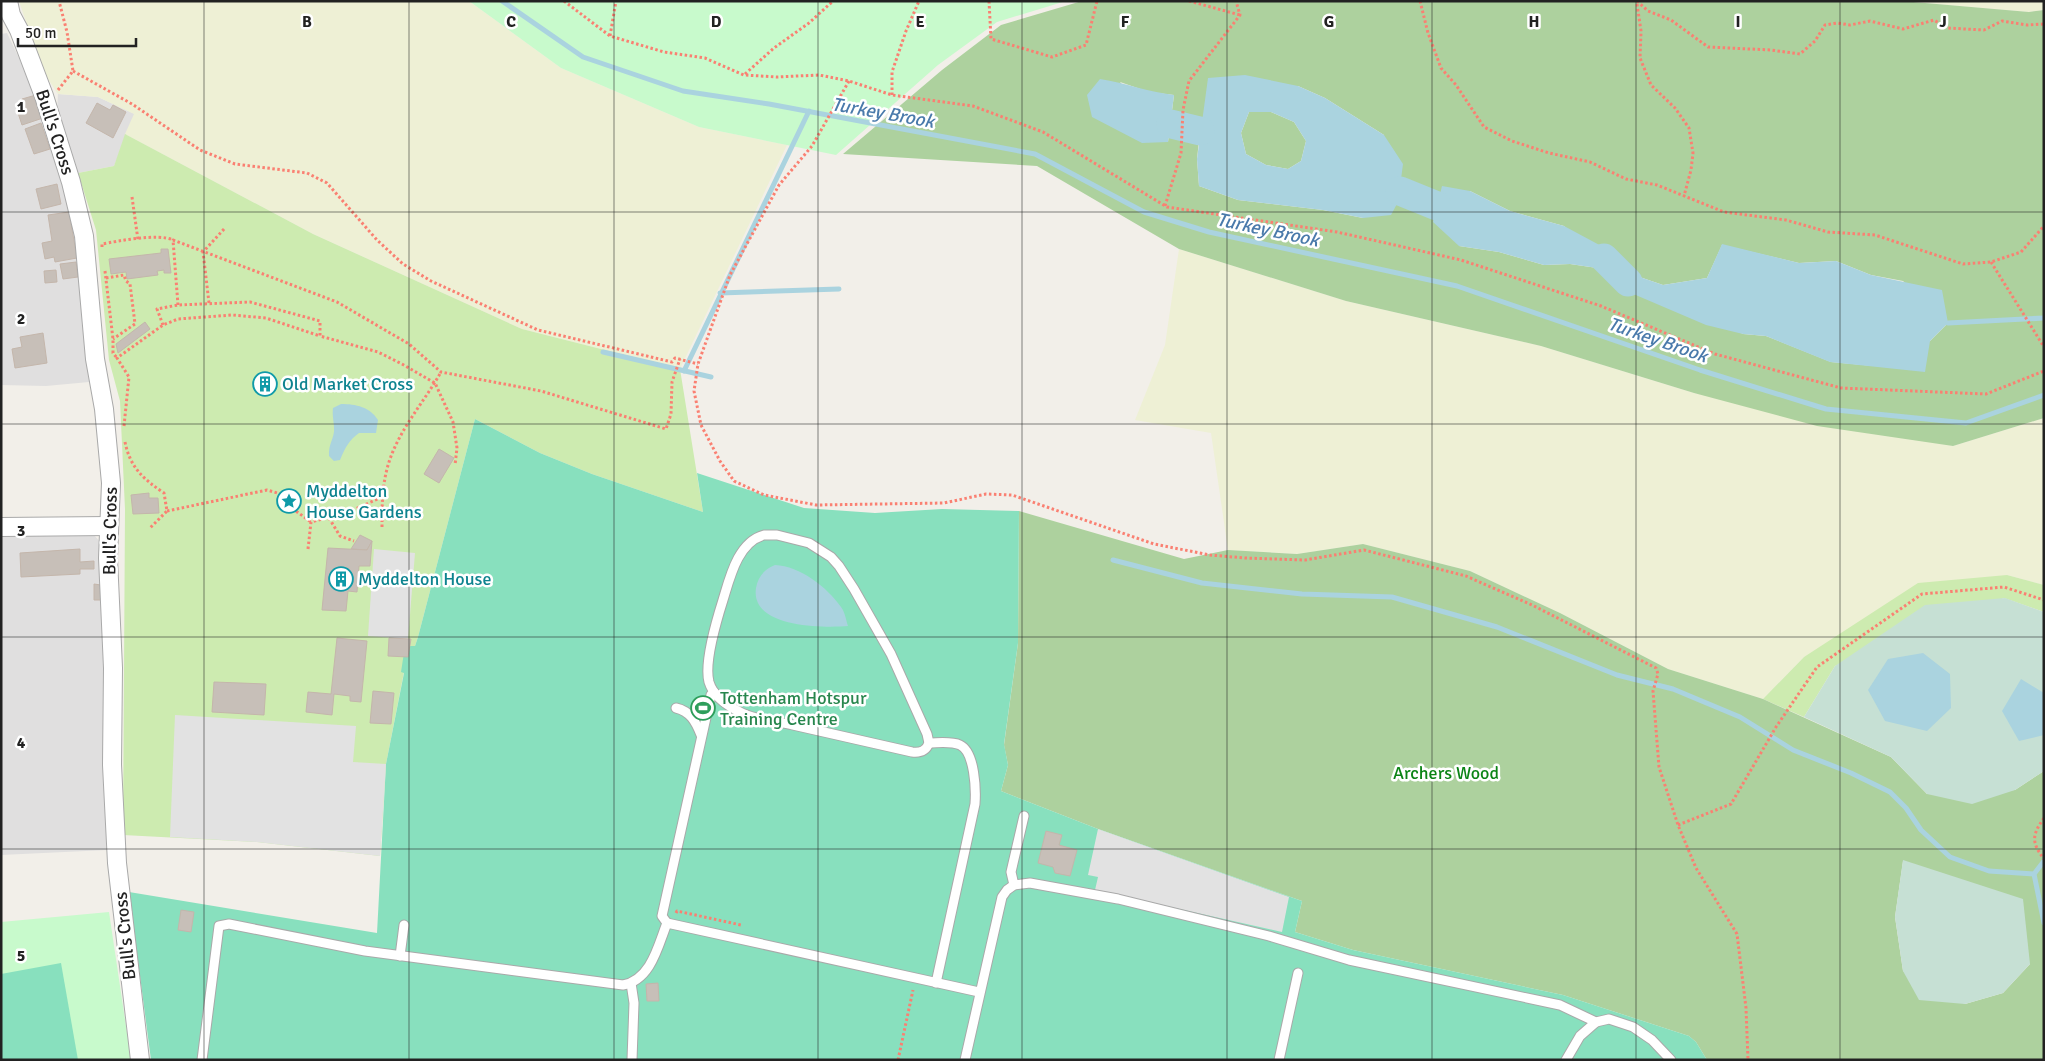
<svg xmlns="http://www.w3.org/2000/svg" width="2045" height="1061" font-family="Signika,sans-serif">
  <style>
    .residential { fill: #e0dfdf }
    .farmland { fill: #eef0d5 }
    .grass { fill: #cdebb0 }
    .forest { fill: #add19e; fill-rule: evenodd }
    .wetland { fill: #c6e0d4 }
    .park { fill: #c8facc }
    .pitch { fill: #88e0be }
    .parking { fill: #e2e2e2 }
    .water { fill: #aad3df; fill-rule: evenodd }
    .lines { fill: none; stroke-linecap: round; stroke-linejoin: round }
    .stream { stroke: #aad3df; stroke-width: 5 }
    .river { stroke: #aad3df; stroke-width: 29 }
    .building { fill: #c7bfb8; stroke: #c4b6ab }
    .lane-casing { stroke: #a9a9a9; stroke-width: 11 }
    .street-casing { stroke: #a9a9a9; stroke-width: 20 }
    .path { stroke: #fa8072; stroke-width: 3; stroke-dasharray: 2.5 2.5; stroke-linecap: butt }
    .lane { stroke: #fff; stroke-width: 9 }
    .street { stroke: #fff; stroke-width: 18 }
    .grid { fill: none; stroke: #222; stroke-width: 1; stroke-opacity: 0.55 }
    .labels { text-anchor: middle; stroke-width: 5; stroke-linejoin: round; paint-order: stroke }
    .street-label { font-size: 18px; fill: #222; stroke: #fff }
    .culture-label { font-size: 18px; fill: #0d838f; stroke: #fff; text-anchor: start }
    .leisure-label { font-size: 18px; fill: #27864d; stroke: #fff; text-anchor: start }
    .park-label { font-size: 18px; fill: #0c8416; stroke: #fff }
    .water-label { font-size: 19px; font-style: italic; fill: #4a7aab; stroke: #fff }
    .grid-label { font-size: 16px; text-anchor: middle; font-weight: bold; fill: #222; stroke: #fff; stroke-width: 5; stroke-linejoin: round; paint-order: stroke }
  </style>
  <rect width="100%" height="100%" fill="#f2efe9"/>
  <g class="residential">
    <path d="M7,33L41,104L80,254L85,303L89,382L46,386L1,385V34Z"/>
    <path d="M58,94L98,97L135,114L114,166L78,173L57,113Z"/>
    <path d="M93,534L102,544L107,647L105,750L107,850L1,855V535Z"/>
  </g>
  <g class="farmland">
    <path d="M19,1H469L561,68L699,127L787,145L680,369L522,329L313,234L125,134L134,114L98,97L58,94L42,70Z"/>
    <path d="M1902,1H2044V10L2029,12Z"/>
    <path d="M1179,249L1346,301L1541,346L1694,393L1953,446L2044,418V585L2007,575L1804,657L1763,699L1668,669L1560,613L1470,571L1363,544L1297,554L1228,550L1211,433L1135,420L1165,345Z"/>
  </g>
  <g class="grass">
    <path d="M125,134L313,234L522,329L680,369L703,512L592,474L540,453L475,419L418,637L415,646H406L402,672H404L386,764L380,856L257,842L123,835L125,509L120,401L109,360L96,230L78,173L114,166Z"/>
    <path d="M2007,575L2044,585V612L2004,598L1835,666L1804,717L1763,699L1804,657L1918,583Z"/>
  </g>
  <g class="forest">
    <path d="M1082,1H1902L2029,12L2044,10V418L1953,446L1817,426L1694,393L1541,346L1346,301L1179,249L1037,166L843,154L942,70L1001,25ZM1120,82L1149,92L1174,95L1168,142ZM1298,86L1325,98L1384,135L1363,218L1323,210L1238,200L1199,186L1197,159L1200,131ZM1470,191L1510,211L1564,226L1604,269L1570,264L1544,265L1499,252L1459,246ZM1722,245L1799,263L1836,261L1871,275L1903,281L1948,323L1930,341L1874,366L1831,362L1766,336L1743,334L1631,274L1663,285L1707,278Z"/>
    <path d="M1249,112H1271L1294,122L1306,141L1301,161L1288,169L1266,165L1246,154L1241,133Z"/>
    <path d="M1019,511L1184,559L1228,550L1297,554L1363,544L1470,571L1560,613L1668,669L1763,699L1891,757L1927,794L2015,790L2044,771V1060H1707L1696,1042L1689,1036L1563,995L1353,950L1295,932L1302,901L1098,829L1001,791L1008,765L1004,745L1018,643ZM1903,861L2030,964L2003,993L1965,1004L1903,971L1895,917Z"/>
  </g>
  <g class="wetland">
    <path d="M2005,598L2044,612V771L2015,790L1972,804L1927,794L1891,757L1804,717L1835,666L1925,605Z"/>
    <path d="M1903,860L2023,899L2030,964L2003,993L1965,1004L1919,1000L1903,971L1895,917Z"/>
  </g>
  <g class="park">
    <path d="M469,1H1066L997,22L938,65L836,155L699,127L561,68Z"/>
    <path d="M109,912L131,1060H1V922Z"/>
  </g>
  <g class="pitch">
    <path d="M475,419L540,453L592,474L703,512L697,473L804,508L875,513L942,509L1019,511L1018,643L1004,744L1008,765L1001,791L1098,829L1302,901L1295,932L1353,950L1563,995L1689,1036L1696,1042L1707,1060H151L129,892L377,933L386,764L404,673L401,672L405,646H415L418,637Z"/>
    <path d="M61,963L78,1060H1V974Z"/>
  </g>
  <g class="parking">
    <path d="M374,549L415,553L408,639L368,636Z"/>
    <path d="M175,715L356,726L353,762L386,764L380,856L257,842L170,837Z"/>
    <path d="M1098,829L1289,897L1282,932L1095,890L1098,877L1088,875Z"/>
  </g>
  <g class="water">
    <path d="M1245,75L1298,86L1325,98L1384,135L1403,164L1398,202L1391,215L1363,218L1323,210L1238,200L1199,186L1197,159L1208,78ZM1249,112H1271L1294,122L1306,141L1301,161L1288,169L1266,165L1246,154L1241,133Z"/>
    <path d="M1100,79C1126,83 1148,92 1174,95L1168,142L1142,143L1092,117L1087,95Z"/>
    <path d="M1442,186L1470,191L1510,211L1564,226L1605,248L1604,269L1570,264L1544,265L1499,252L1459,246L1433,222Z"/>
    <path d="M1722,244L1799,263L1836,261L1871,275L1942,290L1948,323L1930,341L1925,372L1830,362L1766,336L1743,334L1706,325L1624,290L1631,274L1663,285L1707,278Z"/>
    <path d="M341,404C356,404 370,407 378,420L376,433H359C349,440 345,448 340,460L334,461L329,456C328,444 335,437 334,428C334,421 332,416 333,408Z"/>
    <path d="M775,565C800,566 827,587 841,607C845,612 846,620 848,626C824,628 750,628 756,588C758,576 765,569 775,565Z"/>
    <path d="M1923,653L1950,674L1951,708L1927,731L1885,721L1868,690L1888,659Z"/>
    <path d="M2021,679L2044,693V735L2019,741L2002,711Z"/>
  </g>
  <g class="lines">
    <g class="stream">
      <path d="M502,1L583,57L683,91L769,104L1035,154L1144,212L1209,232L1457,286L1700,370L1826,409L1966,423L2044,395"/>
      <path d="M720,293L839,289"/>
      <path d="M1948,323L2044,318"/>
      <path d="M603,352L711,377"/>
      <path d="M684,371L809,111"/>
      <path d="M1113,560L1202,583L1302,594L1392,597L1497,627L1617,675L1673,689L1740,717L1793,750L1851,773L1890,792L1906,808L1921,830L1950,857L1989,871L2034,874"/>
      <path d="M2044,861L2034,874L2044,923"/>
    </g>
    <g class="river">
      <path d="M1171,124L1200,131"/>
      <path d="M1400,191L1437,206"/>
      <path d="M1604,258L1628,282"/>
    </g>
  </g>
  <g class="building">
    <path d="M36,95L43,118L22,125L18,113L26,110L22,99Z"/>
    <path d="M97,103L110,110L113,105L126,112L113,138L86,123Z"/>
    <path d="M41,123L50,149L34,154L25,129Z"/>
    <path d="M57,184L61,204L41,209L36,189Z"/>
    <path d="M69,212L77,258L55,262L54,257L45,259L42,243L52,241L48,215Z"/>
    <path d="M161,249H168L171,273H164V270L157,271L158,275L127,279L126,272L111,274L109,259L161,253Z"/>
    <path d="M76,262L78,277L63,279L60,264Z"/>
    <path d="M56,270L57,282L45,283L44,271Z"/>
    <path d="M145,322L150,329L118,353L116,344Z"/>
    <path d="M43,333L47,363L15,368L12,349L22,347L20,337Z"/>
    <path d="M439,449L454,458L439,483L424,474Z"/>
    <path d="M149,493V498H158L159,513L133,514L131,495Z"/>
    <path d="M360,535L372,541L367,550L351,549Z"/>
    <path d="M372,541L370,566H359L357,592L348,591L346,611L322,610L328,548L367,550Z"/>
    <path d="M80,549V562L94,561V569H80V574L21,577L20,553Z"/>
    <path d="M94,584L101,585V600H94Z"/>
    <path d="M337,638L367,641L361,702L350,701V696L334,694L332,715L306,712L308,692L331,694Z"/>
    <path d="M389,638L411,639L408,657L388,656Z"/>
    <path d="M214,682L266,684L264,715L212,712Z"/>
    <path d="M373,691L394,693L391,724L370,723Z"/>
    <path d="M1046,831L1062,835L1059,845L1077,850L1070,876L1055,873L1053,867L1038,863Z"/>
    <path d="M181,910L194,912L191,932L178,930Z"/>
    <path d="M658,983L659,1001H647L646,984Z"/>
  </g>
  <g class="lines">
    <g class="lane-casing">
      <g id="lane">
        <path d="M764,535H777L809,543L831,557L839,566L854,589L891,654L927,734L929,743C926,751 921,753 912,752C873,743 833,734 793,725C775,721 754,720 738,711C726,705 713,695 709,682C704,663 717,619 723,600C730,577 738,542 764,535Z"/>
        <path d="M676,708C690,711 696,722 701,735"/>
        <path d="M929,743C938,743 951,741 960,745C975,752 976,790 975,804L936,983"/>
        <path d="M1014,885L1011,872L1024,816"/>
        <path d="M667,923L662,916L711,695L714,692"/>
        <path d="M400,956L404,925"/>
        <path d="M631,983L634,1003L632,1060"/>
        <path d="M202,1060L219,926L229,924L365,951L623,985C651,980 658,946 667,923L979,992"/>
        <path d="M965,1060L1002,897L1007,890L1014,885L1030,883L1118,899L1269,936L1349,960L1560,1005L1596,1022L1609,1019L1633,1027L1652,1040L1671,1060"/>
        <path d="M1279,1060L1298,973"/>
        <path d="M1566,1060L1580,1036L1596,1022"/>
      </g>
    </g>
    <g class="street-casing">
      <g id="street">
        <path d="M8,1L11,15L19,30L44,96L71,182L84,236L95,359L104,409L111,483L108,558L113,668L112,765L117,863L140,1060"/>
        <path d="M1,527L109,526"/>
      </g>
    </g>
    <g class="path">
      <path d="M564,1L610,36L664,52L705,58L744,75L777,77L819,75L849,81L892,95L973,106L1043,132L1167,207L1337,232L1461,260L1601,306L1715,354L1841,388L1986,394L2044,371"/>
      <path d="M989,1L991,39L1052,57L1086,45L1097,1"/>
      <path d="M1189,1L1240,15"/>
      <path d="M1420,1L1428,33L1441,68L1456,85L1484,127L1512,141L1549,153L1590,162L1626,179L1657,185L1724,212L1786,220L1828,232L1875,235L1963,264L1991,262L2021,252L2044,226"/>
      <path d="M1637,1L1648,11L1671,20L1708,47L1771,50L1800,54L1815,41L1825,25L1837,23L1850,25L1870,21L1903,29L1934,20L1947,28L1984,30L2002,21L2027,25L2044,24"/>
      <path d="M1637,4L1641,31L1640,58L1651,85L1675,108L1689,128L1693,153L1691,170L1684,196"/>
      <path d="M610,36L616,1"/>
      <path d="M73,71L132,104L200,150L235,164L307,173L327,183L377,240L403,264L431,281L538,330L672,362L675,358L698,364"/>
      <path d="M745,74L774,48L809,23L833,1"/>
      <path d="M849,81L812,146L779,185L730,275L698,364L694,391L701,425L720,461L734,481L764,495L816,505L944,503L986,494L1012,495L1154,544L1210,555L1245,558L1305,560L1364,550L1466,576L1532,605L1656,668L1658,674L1653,691L1659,767L1678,825L1696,868L1737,934L1746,1008L1748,1060"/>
      <path d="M58,90L73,71L67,32L59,1"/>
      <path d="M892,95V72L906,31L919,1"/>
      <path d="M132,197L138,240"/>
      <path d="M1165,206L1181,153L1183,110L1189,81L1240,15L1236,1"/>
      <path d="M102,247V244C118,241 159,233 173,240"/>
      <path d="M1991,262L2044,347"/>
      <path d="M105,271L113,339V353L117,358"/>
      <path d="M106,278L124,275L126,281L130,284L135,324L113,339"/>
      <path d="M209,303L203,252L225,228"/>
      <path d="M178,305L173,240L337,302L409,344L441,372L541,391L666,429L671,414L672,382L680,359"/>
      <path d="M163,325L157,309L178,305L250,302L320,321V336L378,352L402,364L435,383L453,422L457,448L455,465"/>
      <path d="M124,426L129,377L117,358L163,325L178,319L232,315L266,318L320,336"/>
      <path d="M125,442C130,467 143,479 164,493L167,511L150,528"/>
      <path d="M167,511L267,490L281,494L289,506L311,522"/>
      <path d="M329,518L340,536L354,541"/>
      <path d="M382,527C382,507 382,488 387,469C396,433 423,404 441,372"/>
      <path d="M308,549L311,522L349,512L382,497"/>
      <path d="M2044,818C2032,835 2031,842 2044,859"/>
      <path d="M1678,825L1731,804L1776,727L1817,667L1922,594L2004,587L2044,600"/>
      <path d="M676,913L677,911L741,925"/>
      <path d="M898,1060L913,990"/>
    </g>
    <use href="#lane" class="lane"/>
    <use href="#street" class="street"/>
  </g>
  <path class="grid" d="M204,1V1060M409,1V1060M614,1V1060M818,1V1060M1022,1V1060M1227,1V1060M1432,1V1060M1636,1V1060M1840,1V1060M1,212H2044M1,424H2044M1,637H2044M1,849H2044"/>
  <defs>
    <g id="building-ring" transform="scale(1.25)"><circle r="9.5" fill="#fff" stroke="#0f9aa8" stroke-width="1.5"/><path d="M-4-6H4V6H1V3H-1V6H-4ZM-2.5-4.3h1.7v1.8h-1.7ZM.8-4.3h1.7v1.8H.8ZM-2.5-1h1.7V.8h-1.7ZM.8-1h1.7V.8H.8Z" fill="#0f9aa8"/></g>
    <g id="sight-ring" transform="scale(1.25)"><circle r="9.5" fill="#fff" stroke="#0f9aa8" stroke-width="1.5"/><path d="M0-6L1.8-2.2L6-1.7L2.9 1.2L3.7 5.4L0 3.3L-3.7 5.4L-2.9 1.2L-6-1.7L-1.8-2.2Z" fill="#0f9aa8"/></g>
    <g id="stadium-ring" transform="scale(1.25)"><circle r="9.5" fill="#fff" stroke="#2e9e5b" stroke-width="1.5"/><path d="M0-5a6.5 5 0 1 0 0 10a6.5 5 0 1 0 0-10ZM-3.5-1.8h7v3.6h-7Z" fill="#2e9e5b"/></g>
  </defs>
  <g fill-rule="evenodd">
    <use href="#building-ring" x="265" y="384"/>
    <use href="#sight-ring" x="289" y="501"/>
    <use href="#building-ring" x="341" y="579"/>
    <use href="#stadium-ring" x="703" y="708"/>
  </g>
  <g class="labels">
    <g class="street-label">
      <text transform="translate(55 132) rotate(72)" y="6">Bull's Cross</text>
      <text transform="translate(110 531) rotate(-89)" y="6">Bull's Cross</text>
      <text transform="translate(125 936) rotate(-96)" y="6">Bull's Cross</text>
    </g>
    <g class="culture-label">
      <text x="282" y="390">Old Market Cross</text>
      <text x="306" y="497">Myddelton<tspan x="306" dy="21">House Gardens</tspan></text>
      <text x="358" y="585">Myddelton House</text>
    </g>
    <g class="leisure-label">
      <text x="720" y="704">Tottenham Hotspur<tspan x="720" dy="21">Training Centre</tspan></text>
    </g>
    <g class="park-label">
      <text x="1446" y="779">Archers Wood</text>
    </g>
    <g class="water-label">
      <text transform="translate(883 112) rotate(10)" y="7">Turkey Brook</text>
      <text transform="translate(1268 229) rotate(12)" y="7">Turkey Brook</text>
      <text transform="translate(1658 339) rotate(19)" y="7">Turkey Brook</text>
    </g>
  </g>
  <g class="grid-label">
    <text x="307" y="27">B</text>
    <text x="511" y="27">C</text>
    <text x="716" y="27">D</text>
    <text x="920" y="27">E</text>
    <text x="1125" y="27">F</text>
    <text x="1329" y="27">G</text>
    <text x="1534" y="27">H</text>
    <text x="1738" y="27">I</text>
    <text x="1943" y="27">J</text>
    <text x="21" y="112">1</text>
    <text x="21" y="324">2</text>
    <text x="21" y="536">3</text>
    <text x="21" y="748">4</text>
    <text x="21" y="961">5</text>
  </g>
  <rect width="2045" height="1061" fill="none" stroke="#222222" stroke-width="5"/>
  <path d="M18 38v8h118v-8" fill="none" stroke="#222222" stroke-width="2.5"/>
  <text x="25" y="38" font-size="15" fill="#222222" stroke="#ffffff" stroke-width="4" paint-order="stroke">50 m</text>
</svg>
